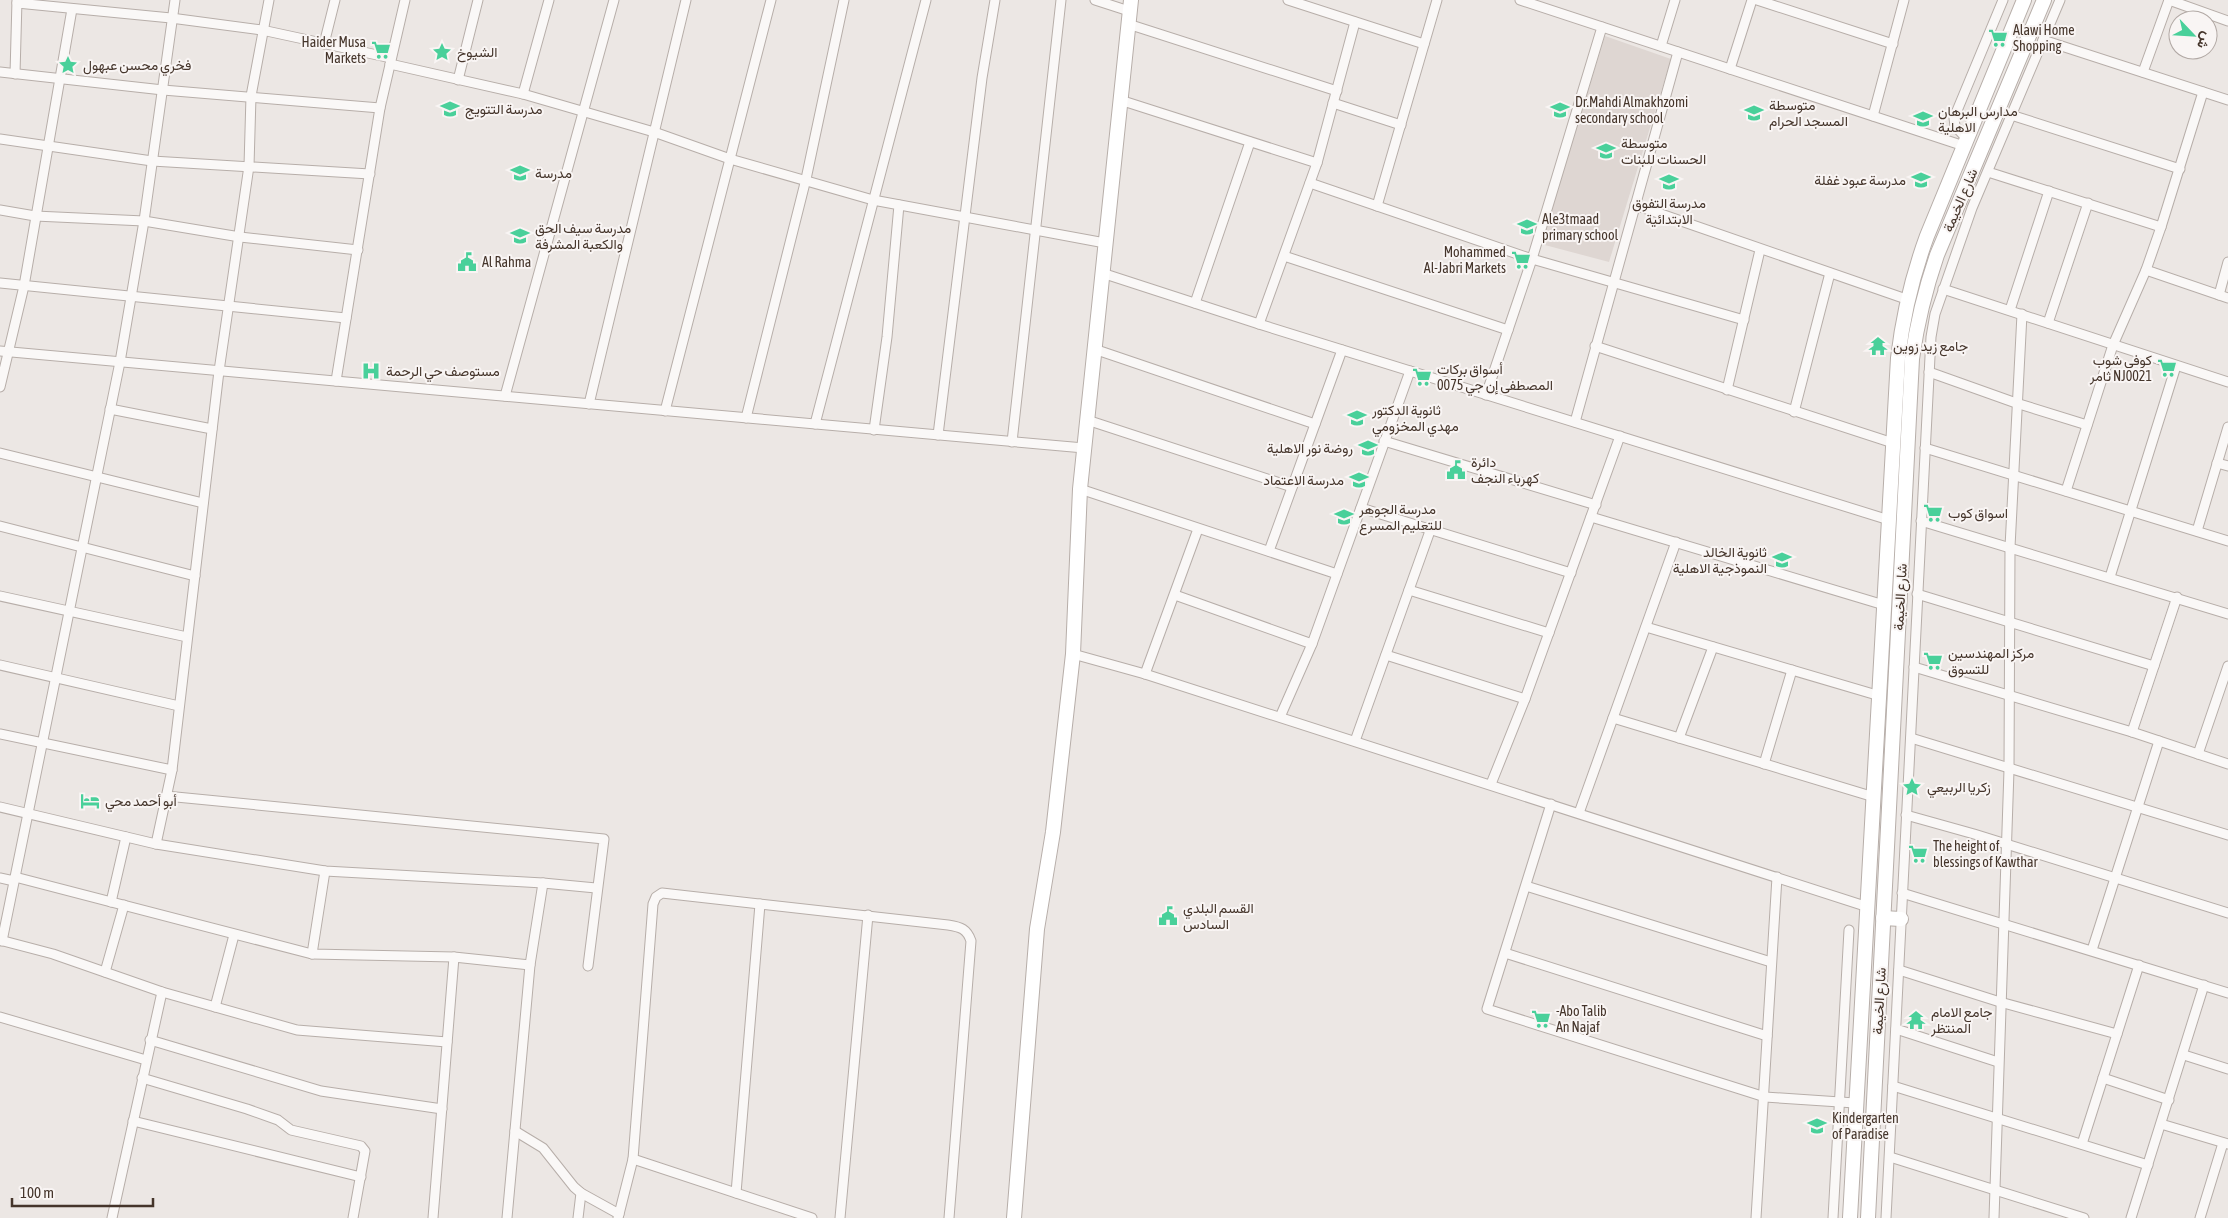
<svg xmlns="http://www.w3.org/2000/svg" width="2228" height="1218" font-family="'Asap Condensed',Vazirmatn,sans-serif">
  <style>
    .built { fill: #ded6d2 }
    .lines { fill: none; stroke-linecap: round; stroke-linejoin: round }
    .street-casing { stroke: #b7aea9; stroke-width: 11 }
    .secondary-casing { stroke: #b7aea9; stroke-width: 16 }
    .street { stroke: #faf8f7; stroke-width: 9 }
    .secondary { stroke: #fff; stroke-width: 14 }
    .labels { text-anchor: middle; stroke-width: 4; stroke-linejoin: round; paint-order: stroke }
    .poi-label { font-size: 14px; fill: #45352b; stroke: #f9f5f4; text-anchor: start }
    .street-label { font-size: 14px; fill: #45352b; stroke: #f9f5f4 }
  </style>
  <rect width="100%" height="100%" fill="#ece7e4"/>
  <path class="built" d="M1605,36L1671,59L1609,262L1541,244Z"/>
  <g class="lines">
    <g class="street-casing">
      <g id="street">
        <path d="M1095,0L1129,11"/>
        <path d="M1288,0L1424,44"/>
        <path d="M1520,0L1964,146"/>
        <path d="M1757,0L1893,44"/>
        <path d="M2169,0L2228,21"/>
        <path d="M17,3L171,18L262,30L391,58"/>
        <path d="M1128,24L1337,91"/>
        <path d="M2043,40L2228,100"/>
        <path d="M324,44L335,0"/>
        <path d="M1661,46L1675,0"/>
        <path d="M390,64L523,94L654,132L730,159L873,200L1105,243"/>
        <path d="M1730,69L1752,0"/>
        <path d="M0,72L163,90L380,108"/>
        <path d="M2143,72L2169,0"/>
        <path d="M15,74L17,0"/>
        <path d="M458,80L478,0"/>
        <path d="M523,94L549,0"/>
        <path d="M1120,100L1317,163"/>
        <path d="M1333,103L1401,125"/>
        <path d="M2011,115L2180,169"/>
        <path d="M1873,116L1904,0"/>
        <path d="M0,139L152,161L370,174"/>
        <path d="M1967,139L1955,126L1954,118L2003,0"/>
        <path d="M1988,172L2161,227"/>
        <path d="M1310,183L1532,259L1744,320"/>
        <path d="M1635,205L1906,299"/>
        <path d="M1377,206L1437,0"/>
        <path d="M0,210L35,216L144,221L240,237L358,250"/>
        <path d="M1284,256L1508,330"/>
        <path d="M2146,270L2228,298"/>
        <path d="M1102,273L1259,324L1889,520"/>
        <path d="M0,283L346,318"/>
        <path d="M1943,289L2228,382"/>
        <path d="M2219,295L2228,262"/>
        <path d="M1195,303L1250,142"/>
        <path d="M2010,310L2049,191"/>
        <path d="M2048,323L2088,203"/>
        <path d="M1259,324L1317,163L1355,22"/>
        <path d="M1595,346L1893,443"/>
        <path d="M1094,349L1315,424"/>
        <path d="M0,351L1084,448"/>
        <path d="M1929,372L2016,403L2087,425"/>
        <path d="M336,381L380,108L405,0"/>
        <path d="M0,387L24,286L72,9"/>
        <path d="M1727,390L1760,250"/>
        <path d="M1486,395L1532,259L1602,27"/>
        <path d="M505,396L614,0"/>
        <path d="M589,404L686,0"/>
        <path d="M110,409L212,429"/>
        <path d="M665,411L771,0"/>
        <path d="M1794,412L1830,273"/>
        <path d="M746,418L806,179L844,0"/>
        <path d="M1087,420L1292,487"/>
        <path d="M1575,422L1678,52"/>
        <path d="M815,424L926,0"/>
        <path d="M874,430L887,337L899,205"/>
        <path d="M938,435L982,78L995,0"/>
        <path d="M1384,441L1596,505"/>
        <path d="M1012,442L1061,0"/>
        <path d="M1925,448L2228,541"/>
        <path d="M0,453L203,503"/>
        <path d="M2217,463L2228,466"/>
        <path d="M1080,489L1337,574"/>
        <path d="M2066,491L2113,345L2146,270L2161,227L2203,92"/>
        <path d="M1361,508L1571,573"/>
        <path d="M1591,517L1884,605"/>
        <path d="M1921,521L2228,614"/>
        <path d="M0,526L195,576"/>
        <path d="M2197,531L2228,427"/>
        <path d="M1269,551L1342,350"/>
        <path d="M2110,577L2176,366"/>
        <path d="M1409,590L1549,633"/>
        <path d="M1917,594L2154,666"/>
        <path d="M1175,595L1312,644"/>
        <path d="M0,596L187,637"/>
        <path d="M1646,627L1880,696"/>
        <path d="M1073,654L1145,674L1868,907"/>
        <path d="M1386,655L1525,699"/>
        <path d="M0,665L179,706"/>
        <path d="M1914,667L2132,732L2228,764"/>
        <path d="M1145,674L1198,529"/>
        <path d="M1280,717L1312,644L1410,371"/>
        <path d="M1613,718L1874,797"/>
        <path d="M2132,732L2177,597"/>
        <path d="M0,734L172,770"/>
        <path d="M1679,738L1713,647"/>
        <path d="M1911,738L2228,835"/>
        <path d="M1355,741L1430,531"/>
        <path d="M2198,754L2228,666"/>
        <path d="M1764,764L1792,670"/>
        <path d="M1491,784L1525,699L1620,436"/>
        <path d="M166,796L604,839L588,966"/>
        <path d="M1551,804L1487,1009L1765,1097L1855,1103"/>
        <path d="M0,807L156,844L325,871L543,883L596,888"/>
        <path d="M1579,813L1676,542"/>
        <path d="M1906,815L1974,834L2228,913"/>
        <path d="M156,844L172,770L219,371L249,166L251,96L269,0"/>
        <path d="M15,877L312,954L454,957L530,965"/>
        <path d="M0,878L14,881"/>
        <path d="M1526,886L1771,962"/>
        <path d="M1902,893L2228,993"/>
        <path d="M111,902L126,837"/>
        <path d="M0,940L53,954L162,992L297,1030L447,1042"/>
        <path d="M2,941L120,362L144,221L175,0"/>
        <path d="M2092,950L2159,741"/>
        <path d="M1505,953L1767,1036"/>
        <path d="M312,954L325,871"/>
        <path d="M1899,970L2000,1002L2117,1034"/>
        <path d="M105,972L124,905"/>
        <path d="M215,1007L234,935"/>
        <path d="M0,1017L146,1060"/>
        <path d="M1896,1029L1998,1062"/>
        <path d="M150,1040L321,1091L442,1109"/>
        <path d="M2184,1055L2228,1069"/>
        <path d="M142,1078L247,1109L278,1120L291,1130L361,1146L365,1151L353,1218"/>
        <path d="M2103,1078L2169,1100"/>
        <path d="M1893,1086L2148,1165"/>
        <path d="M133,1121L361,1177"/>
        <path d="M2161,1124L2228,1144"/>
        <path d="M515,1131L543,1148L574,1187L581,1193L619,1214"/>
        <path d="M2082,1144L2139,965"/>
        <path d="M1890,1157L2084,1218"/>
        <path d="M633,1159L812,1218"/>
        <path d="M736,1193L760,904"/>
        <path d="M112,1218L162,992"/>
        <path d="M433,1218L454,957"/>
        <path d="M507,1218L530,965L543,883"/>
        <path d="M578,1218L581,1193"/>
        <path d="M618,1218L633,1159L653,904L656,897L662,893L948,925C961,927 967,929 971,941L949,1218"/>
        <path d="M840,1218L868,915"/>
        <path d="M1756,1218L1777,877"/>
        <path d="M1833,1218L1849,930"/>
        <path d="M1886,1218L1931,337L1935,314L1972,208L2060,0"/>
        <path d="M1994,1218L2009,770L2010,547L2022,314"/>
        <path d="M2131,1218L2204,985"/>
        <path d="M2200,1218L2223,1143"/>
      </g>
    </g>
    <g class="secondary-casing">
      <g id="secondary">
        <path d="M1883,918L1901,919"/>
        <path d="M1014,1218L1037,929L1053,832L1073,654L1080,489L1131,0"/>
        <path d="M1850,1218L1898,358C1903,315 1912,277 1927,236L2024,0"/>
        <path d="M1868,1218L1912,359C1917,323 1925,290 1937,255L2044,0"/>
      </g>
    </g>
    <use href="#street" class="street"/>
    <use href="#secondary" class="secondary"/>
  </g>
  <defs>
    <g id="supermarket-bare" transform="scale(1.5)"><path d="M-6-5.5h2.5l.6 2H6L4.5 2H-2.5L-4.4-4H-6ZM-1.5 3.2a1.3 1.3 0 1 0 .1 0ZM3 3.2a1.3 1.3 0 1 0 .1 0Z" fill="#49d09a" stroke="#f9f5f4" stroke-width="2.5" paint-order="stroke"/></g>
    <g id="sight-bare" transform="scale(1.5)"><path d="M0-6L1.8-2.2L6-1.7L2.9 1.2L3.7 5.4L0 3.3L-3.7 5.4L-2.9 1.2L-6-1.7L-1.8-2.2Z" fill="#49d09a" stroke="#f9f5f4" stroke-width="2.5" paint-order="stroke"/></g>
    <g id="school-bare" transform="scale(1.5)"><path d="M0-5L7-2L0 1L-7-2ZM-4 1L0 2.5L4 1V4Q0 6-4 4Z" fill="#49d09a" stroke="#f9f5f4" stroke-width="2.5" paint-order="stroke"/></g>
    <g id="civic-bare" transform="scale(1.5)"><path d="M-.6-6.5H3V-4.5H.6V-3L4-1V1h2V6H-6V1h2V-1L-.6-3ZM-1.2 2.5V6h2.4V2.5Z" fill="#49d09a" stroke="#f9f5f4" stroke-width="2.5" paint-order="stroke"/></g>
    <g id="temple-bare" transform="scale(1.5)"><path d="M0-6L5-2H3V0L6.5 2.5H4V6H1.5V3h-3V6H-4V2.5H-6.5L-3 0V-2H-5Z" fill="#49d09a" stroke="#f9f5f4" stroke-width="2.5" paint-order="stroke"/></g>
    <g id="hospital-bare" transform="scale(1.5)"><path d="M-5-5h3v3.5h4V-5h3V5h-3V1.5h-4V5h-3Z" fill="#49d09a" stroke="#f9f5f4" stroke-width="2.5" paint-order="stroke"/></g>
    <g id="hotel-bare" transform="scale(1.5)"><path d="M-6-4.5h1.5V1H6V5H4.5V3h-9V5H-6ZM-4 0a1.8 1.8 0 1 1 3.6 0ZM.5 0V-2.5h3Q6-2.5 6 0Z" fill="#49d09a" stroke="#f9f5f4" stroke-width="2.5" paint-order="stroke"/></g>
  </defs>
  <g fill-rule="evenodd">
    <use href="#supermarket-bare" x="1998" y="38"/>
    <use href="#supermarket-bare" x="381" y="50"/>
    <use href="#sight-bare" x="442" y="52"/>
    <use href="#sight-bare" x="68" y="65"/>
    <use href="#school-bare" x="450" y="109"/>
    <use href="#school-bare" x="1560" y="110"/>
    <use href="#school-bare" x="1754" y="113"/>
    <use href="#school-bare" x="1923" y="119"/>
    <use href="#school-bare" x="1606" y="151"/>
    <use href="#school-bare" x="520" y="173"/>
    <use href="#school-bare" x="1921" y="180"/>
    <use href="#school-bare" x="1669" y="182"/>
    <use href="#school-bare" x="1527" y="227"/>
    <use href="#school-bare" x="520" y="236"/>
    <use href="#supermarket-bare" x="1521" y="260"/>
    <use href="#civic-bare" x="467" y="262"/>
    <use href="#temple-bare" x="1878" y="346"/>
    <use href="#supermarket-bare" x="2167" y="368"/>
    <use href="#hospital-bare" x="371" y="371"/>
    <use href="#supermarket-bare" x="1422" y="377"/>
    <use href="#school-bare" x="1357" y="418"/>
    <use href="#school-bare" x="1368" y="448"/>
    <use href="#civic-bare" x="1456" y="470"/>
    <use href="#school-bare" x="1359" y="480"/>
    <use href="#supermarket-bare" x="1933" y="513"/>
    <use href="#school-bare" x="1344" y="517"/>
    <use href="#school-bare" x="1782" y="560"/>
    <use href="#supermarket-bare" x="1933" y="661"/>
    <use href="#sight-bare" x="1912" y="787"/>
    <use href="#hotel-bare" x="90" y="801"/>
    <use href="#supermarket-bare" x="1918" y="854"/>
    <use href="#civic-bare" x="1168" y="916"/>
    <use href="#supermarket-bare" x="1541" y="1019"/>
    <use href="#temple-bare" x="1916" y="1020"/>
    <use href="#school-bare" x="1817" y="1126"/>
  </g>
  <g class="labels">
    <g class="poi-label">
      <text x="2013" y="35">Alawi Home<tspan x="2013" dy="16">Shopping</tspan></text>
      <text x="366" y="47" text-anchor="end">Haider Musa<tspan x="366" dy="16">Markets</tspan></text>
      <text x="457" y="57">الشيوخ</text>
      <text x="83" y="70">فخري محسن عبهول</text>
      <text x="1575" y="107">Dr.Mahdi Almakhzomi<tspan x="1575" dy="16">secondary school</tspan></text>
      <text x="1769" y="110">متوسطة<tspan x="1769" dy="16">المسجد الحرام</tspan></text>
      <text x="465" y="114">مدرسة التتويج</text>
      <text x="1938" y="116">مدارس البرهان<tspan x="1938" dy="16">الاهلية</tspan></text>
      <text x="1621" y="148">متوسطة<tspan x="1621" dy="16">الحسنات للبنات</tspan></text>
      <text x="535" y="178">مدرسة</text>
      <text x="1906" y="185" text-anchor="end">مدرسة عبود غفلة</text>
      <text x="1669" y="208" text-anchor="middle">مدرسة التفوق<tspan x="1669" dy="16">الابتدائية</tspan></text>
      <text x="1542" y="224">Ale3tmaad<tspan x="1542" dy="16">primary school</tspan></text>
      <text x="535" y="233">مدرسة سيف الحق<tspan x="535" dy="16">والكعبة المشرفة</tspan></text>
      <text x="1506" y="257" text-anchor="end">Mohammed<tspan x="1506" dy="16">Al-Jabri Markets</tspan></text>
      <text x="482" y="267">Al Rahma</text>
      <text x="1893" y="351">جامع زيد زوين</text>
      <text x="2152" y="365" text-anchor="end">كوفي شوب<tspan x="2152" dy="16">ثامر NJ0021</tspan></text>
      <text x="1437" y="374">أسواق بركات<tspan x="1437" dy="16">المصطفی إن جي 0075</tspan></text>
      <text x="386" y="376">مستوصف حي الرحمة</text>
      <text x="1372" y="415">ثانوية الدكتور<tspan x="1372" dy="16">مهدي المخزومي</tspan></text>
      <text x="1353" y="453" text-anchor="end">روضة نور الاهلية</text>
      <text x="1471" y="467">دائرة<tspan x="1471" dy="16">كهرباء النجف</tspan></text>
      <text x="1344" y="485" text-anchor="end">مدرسة الاعتماد</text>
      <text x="1359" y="514">مدرسة الجوهر<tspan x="1359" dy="16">للتعليم المسرع</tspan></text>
      <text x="1948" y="518">اسواق كوب</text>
      <text x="1767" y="557" text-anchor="end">ثانوية الخالد<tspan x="1767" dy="16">النموذجية الاهلية</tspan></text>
      <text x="1948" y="658">مركز المهندسين<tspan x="1948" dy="16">للتسوق</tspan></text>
      <text x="1927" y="792">زكريا الربيعي</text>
      <text x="105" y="806">أبو أحمد محي</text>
      <text x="1933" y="851">The height of<tspan x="1933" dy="16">blessings of Kawthar</tspan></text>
      <text x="1183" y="913">القسم البلدي<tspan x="1183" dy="16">السادس</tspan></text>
      <text x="1556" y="1016">-Abo Talib<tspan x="1556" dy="16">An Najaf</tspan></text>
      <text x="1931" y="1017">جامع الامام<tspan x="1931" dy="16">المنتظر</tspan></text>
      <text x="1832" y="1123">Kindergarten<tspan x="1832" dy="16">of Paradise</tspan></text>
    </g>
    <g class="street-label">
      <text transform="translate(1960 200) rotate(-67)" y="5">شارع الخيمة</text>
      <text transform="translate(1900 597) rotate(-87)" y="5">شارع الخيمة</text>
      <text transform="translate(1879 1001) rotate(-87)" y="5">شارع الخيمة</text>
    </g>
  </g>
  <g transform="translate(2193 35) rotate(115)"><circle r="24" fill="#f9f5f4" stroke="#b1a8a4"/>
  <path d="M0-4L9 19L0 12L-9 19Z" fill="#49d09a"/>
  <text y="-8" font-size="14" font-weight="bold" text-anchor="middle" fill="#45352b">ش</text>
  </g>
  <path d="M12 1198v8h141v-8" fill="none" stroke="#45352b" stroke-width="2.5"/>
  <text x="20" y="1198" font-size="15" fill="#45352b" stroke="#f9f5f4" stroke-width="4" paint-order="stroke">100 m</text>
</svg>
